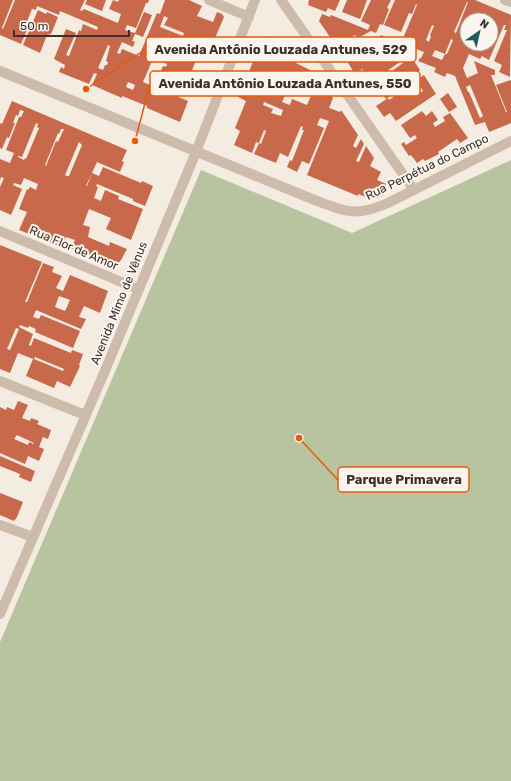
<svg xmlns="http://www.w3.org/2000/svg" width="511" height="781" font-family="Rubik,sans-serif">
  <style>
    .green { fill: #b8c4a0 }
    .building { fill: #c8694b; fill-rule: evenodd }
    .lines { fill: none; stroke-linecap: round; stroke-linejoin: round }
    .street { stroke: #cdbbac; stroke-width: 10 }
    .labels { text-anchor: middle; stroke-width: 4; stroke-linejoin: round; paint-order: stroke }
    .street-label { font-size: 12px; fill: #3b302b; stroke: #fbf5ee }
    .leader { fill: none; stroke: #e8590c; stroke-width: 1.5 }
    .callout-dot { fill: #e8590c; stroke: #fbf5ee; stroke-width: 1.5 }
    .callout { fill: #fbf5ee; stroke: #e8590c; stroke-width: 1.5 }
    .callout-label { font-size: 13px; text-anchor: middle; font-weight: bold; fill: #3b302b }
  </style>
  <rect width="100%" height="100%" fill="#f4ebe1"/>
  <path class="green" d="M511,160V781H0V642L201,170L352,233Z"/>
  <g class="building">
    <path d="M0,0H13L2,28L3,29L15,0H85L80,10L82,11L84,9L118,23L121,14L109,9L113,0L118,2L119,0H149L148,3H146L136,28L127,25L125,30L135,33L144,12L152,15L143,37L135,34L132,41L135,42L133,47L122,42L117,53L120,54L122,49L139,56L157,13L160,14L165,0H189L202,6L197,16L213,22L217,12L222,14L224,17L206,59L198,56L189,77L187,75L180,91L156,81L163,66L166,67L167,64L153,58L154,54L151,53L148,60L152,61L143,82L188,101L180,122L147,108V106L122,96V98L92,85L97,74L94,73L89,84L59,72L61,67L64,69L65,65L54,59L66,29L76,33L66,55L69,56L79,30L81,31L83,24L97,30L98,27L60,11L59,15L37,6L36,10L32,9L24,29L27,30L21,44L0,35ZM164,16L168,18L164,25L184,33L183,36L160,27ZM158,39L180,48V51L159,42L158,44L156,43ZM108,45L110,46L106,61L108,62L107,65H105L103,70L98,68ZM128,82L135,85L133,90L126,87Z"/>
    <path d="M87,0H106L102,11L85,4Z"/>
    <path d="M309,0H340L335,11L328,8L326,12L308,5Z"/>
    <path d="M347,0H367L360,19L342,12Z"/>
    <path d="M371,0H391L387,8L389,9L383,25L380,24L376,33L371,31L358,38L355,35L336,46L319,21L322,14L330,17L331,15L368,30L370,25L361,21Z"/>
    <path d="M395,0H475L511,15L510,77L499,72L502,65L494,61L507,30H504L506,25H504L489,60L482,56L480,59L469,54L463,68L467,78L478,73L474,61L495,70V75H491L506,112H507L496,85L511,80V123L489,132L485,122L475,125L455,76L447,73L445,77L434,72L436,68L418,61L420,58H421L424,52L401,43L417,5L416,4L412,14L409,13L401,32L384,25ZM467,2H468L456,33L454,32ZM467,20H491V44H467ZM432,25L434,26L430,35L431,36L429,42L426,40ZM451,39L453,40L447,54H445L442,60L432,56L435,50L445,54ZM470,85L483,116L480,118L469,92H468L466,87Z"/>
    <path d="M38,10L46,14L47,12L58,17L51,34L47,35L40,53L23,45Z"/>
    <path d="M381,35L394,41L392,46L402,44L410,55L374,80L376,82L406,61L405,59L410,55L420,70L415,74L417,77L386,99L379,90L370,96L364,87L372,82L362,69L355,74L345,58L350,57L347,44L373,38L377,50L372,51L376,56L384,52L389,60L398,54L396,51L390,52L389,47L377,43Z"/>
    <path d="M264,36L275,40L271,51L287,58L288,56L295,59L294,62L312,71L305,87L291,82L282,102L290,105L292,99L307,105L319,77L333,98L329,108L340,112L341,110L358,135L353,146L356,148L361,139L364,144L356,161L359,162L366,146L374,158L370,166L381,172L377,180L386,184L382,196L377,198L375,197L372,199L358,194V196L307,175L329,121L320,118L317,125L324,128L309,164L302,161L297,172L287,167L290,160L292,161L304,130H302L303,127L301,126L288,157L280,153L276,163L254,154L259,143L261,144L266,131L264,130L259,143L256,142L252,153L234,145L240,131L235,128L246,101L238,97ZM265,70L282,77L279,83L263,76ZM264,102L283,110L281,116L271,113L273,109L263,105Z"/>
    <path d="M424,75L436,94L396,121L390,113L384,117L376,106L388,98L389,100L416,82L415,81ZM420,86L423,91L416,96L412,91Z"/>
    <path d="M448,93L457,107L449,112L440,99Z"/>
    <path d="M12,101L127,150L122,161L124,162L120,172L97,162L86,186H87L92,173L99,176L103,167L141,183L142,181L153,186L145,206L133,201V199L97,184L96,186L98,187L94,198L101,201L105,190L119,196L118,199L143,209L131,240L106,229L111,218L89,209L83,225L90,227L88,237L109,246L110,242L127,249L121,260L115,267H112L104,264L105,261L71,248L75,240L66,237L62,247L19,230L27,212L19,209L27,189L28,190L30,187L36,190L38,184L24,178L21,185L14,183L13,185L22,189L11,215L0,210V187L4,178L1,177L0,180V159L10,163L14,153L6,150L19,117H21L24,111L20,110L18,116L16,115L13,123H15L9,138L7,137L2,149L0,148V123L2,124ZM36,123L38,124L37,127L39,128L26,159L25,158L24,160L18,157V156L22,157ZM61,129H64L58,142L56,141L46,166L45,165L58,133L59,134ZM79,142L82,145L69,176H67L65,175Z"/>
    <path d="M422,111L426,116L432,111L438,120L433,123L435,127L445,121L443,117L450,113L468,138L460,143L457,139L438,152L439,154L425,161L423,159L417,163L411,155L409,156L401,144L404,142L406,145L417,138L415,135L410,138L401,125Z"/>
    <path d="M0,245L42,262L25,302H27L43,263L54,267L52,272L62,276L56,288L63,291L70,275L108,291L100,313L84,306L79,317L86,319L81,329L36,310L33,317L39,319L41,315L80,331L73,348L35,332L36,329L29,326L28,328L20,325L19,327L33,334L29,345L31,346L34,338L71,353L72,350L83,354L79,365L80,366L70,387L57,381L54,388L26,376L33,359L18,353L10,373L0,369ZM59,296L70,300L65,311L55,307ZM16,328L19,329L10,350L7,349ZM35,357L64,369L63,371L34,359Z"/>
    <path d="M18,401L28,405L22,418L30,421L31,418L39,421L37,424L51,430L48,439L43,437L39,447L44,449L39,461L28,456L25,464L0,453V407L6,410L7,407L14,410ZM17,435L34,443V444L29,442L28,445L14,439Z"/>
    <path d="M0,456L35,471L31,482L19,477L20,474L0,466Z"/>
    <path d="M0,493L23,502L17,517L14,521L0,515Z"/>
  </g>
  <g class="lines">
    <g class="street">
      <path d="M209,0L249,17"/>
      <path d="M281,0L414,190"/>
      <path d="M505,0L511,2"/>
      <path d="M0,71L312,199C344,211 354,218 388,203L511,141"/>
      <path d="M0,231L138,289"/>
      <path d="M0,381L85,415"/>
      <path d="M0,525L33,537"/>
      <path d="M0,614L104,373L196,152L255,0"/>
    </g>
  </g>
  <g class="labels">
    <g class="street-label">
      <text transform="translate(427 167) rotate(-26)" y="4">Rua Perpétua do Campo</text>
      <text transform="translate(74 248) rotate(23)" y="4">Rua Flor de Amor</text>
      <text transform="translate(119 303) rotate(-68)" y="4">Avenida Mimo de Vênus</text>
    </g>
  </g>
  <path class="leader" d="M86 89L146 49M135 141L150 84M299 438L338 480"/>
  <g class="callout-dot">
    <circle cx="86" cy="89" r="4"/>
    <circle cx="135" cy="141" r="4"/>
    <circle cx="299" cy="438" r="4"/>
  </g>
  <g class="callout">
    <rect x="146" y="37" width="270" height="25" rx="4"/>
    <rect x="150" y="71" width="270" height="25" rx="4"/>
    <rect x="338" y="467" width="131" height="25" rx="4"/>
  </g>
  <g class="callout-label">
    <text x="281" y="54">Avenida Antônio Louzada Antunes, 529</text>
    <text x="285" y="88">Avenida Antônio Louzada Antunes, 550</text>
    <text x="404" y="484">Parque Primavera</text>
  </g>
  <g transform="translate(479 32) rotate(34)"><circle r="19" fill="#fbf5ee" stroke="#aea6a0"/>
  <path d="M0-3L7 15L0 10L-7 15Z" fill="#1f5a5e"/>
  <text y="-6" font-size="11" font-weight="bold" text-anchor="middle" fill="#3b302b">N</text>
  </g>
  <path d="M14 30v6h115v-6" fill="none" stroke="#3b302b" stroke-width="2"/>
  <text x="20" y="30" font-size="12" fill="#3b302b" stroke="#fbf5ee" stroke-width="3" paint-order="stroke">50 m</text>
</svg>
